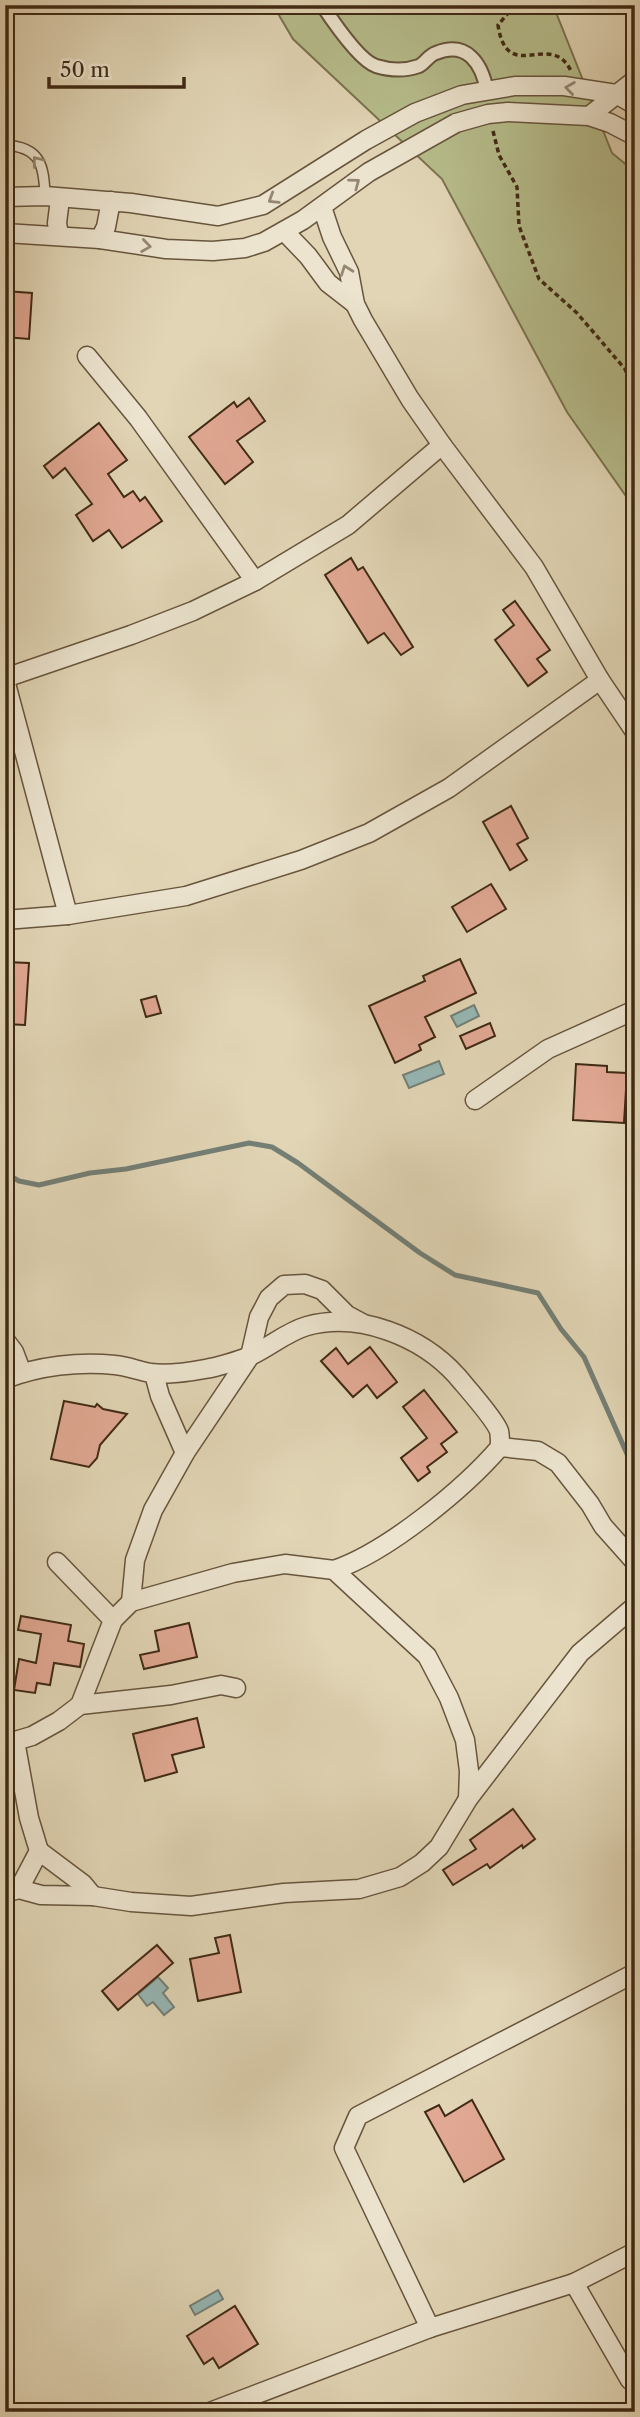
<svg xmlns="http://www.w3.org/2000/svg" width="640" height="2417" font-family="'Libre Caslon Text',serif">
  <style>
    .green { fill: #b6bc8b; stroke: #7b7350; stroke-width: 2 }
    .water { fill: #96b7b5; stroke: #747f75; stroke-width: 2 }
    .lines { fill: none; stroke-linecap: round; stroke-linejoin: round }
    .stream { stroke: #747f75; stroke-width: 5 }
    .building { fill: #e1a893; stroke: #402a15; stroke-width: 2 }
    .service-casing { stroke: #68553d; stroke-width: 12 }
    .pedestrian-casing { stroke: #68553d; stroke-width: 16 }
    .minor-casing { stroke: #68553d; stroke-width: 21 }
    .path { stroke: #402a15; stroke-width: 3.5; stroke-dasharray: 5 3.5; stroke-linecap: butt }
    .service { stroke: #ece4cf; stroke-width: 9 }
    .pedestrian { stroke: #ece4cf; stroke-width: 12 }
    .minor { stroke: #ece4cf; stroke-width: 18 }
    .oneway { stroke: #968772 }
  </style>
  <rect width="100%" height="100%" fill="#e1d5b5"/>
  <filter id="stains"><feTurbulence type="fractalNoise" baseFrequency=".00286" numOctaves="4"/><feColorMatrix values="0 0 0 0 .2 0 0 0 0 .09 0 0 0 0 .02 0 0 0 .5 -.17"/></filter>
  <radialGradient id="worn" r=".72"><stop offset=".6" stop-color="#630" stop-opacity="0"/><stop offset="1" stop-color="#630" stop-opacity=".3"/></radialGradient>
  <path class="green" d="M273,5H553L612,153L635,172V509L567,412L442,179L293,39Z"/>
  <g class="water">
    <path d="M474,1005L479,1016L457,1027L451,1016Z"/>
    <path d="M439,1061L444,1074L409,1088L403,1075Z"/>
    <path d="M158,1977L168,1988L163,1993L174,2007L164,2015L153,2002L147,2006L138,1994Z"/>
    <path d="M218,2290L223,2299L195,2315L190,2306Z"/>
  </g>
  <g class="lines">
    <path class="stream" d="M5,1173L19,1181L39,1185L90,1173L126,1169L249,1143L272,1147L298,1163L420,1253L455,1275L538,1293L561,1329L584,1357L635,1472"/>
  </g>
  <g class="building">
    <path d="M5,291L32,293L29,339L5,337Z"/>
    <path d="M249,398L265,421L237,441L253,462L225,484L189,437L234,402L237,407Z"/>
    <path d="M99,423L127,460L108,474L124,497L133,491L140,501L145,497L162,521L122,548L109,530L93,541L76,515L92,504L65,468L53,478L44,466Z"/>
    <path d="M351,558L358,570L363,567L413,647L401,655L384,633L368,643L325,575Z"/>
    <path d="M515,601L550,650L537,659L547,672L528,686L495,640L514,625L503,610Z"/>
    <path d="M511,806L528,838L517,844L527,860L510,870L483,822Z"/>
    <path d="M491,884L506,909L467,932L452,907Z"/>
    <path d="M460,959L476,993L425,1017L435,1037L419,1045L421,1050L395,1063L369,1006L425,981L423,976Z"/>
    <path d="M5,962L29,963L25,1025L5,1024Z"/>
    <path d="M156,996L161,1013L146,1017L141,1000Z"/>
    <path d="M490,1023L495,1036L466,1049L460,1036Z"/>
    <path d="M576,1064L607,1066V1072L627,1073L624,1123L573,1120Z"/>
    <path d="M370,1347L397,1382L377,1398L367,1385L353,1397L321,1361L336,1348L348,1364Z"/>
    <path d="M424,1390L457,1432L441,1444L447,1452L427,1467L430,1472L418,1481L401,1458L427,1438L403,1407Z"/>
    <path d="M64,1401L95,1407L97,1404L103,1409L127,1414L100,1445L97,1458L89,1467L51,1459Z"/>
    <path d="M21,1616L71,1625L68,1641L84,1644L80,1667L54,1663L50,1685L37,1683L35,1693L14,1690L19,1659L36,1663L41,1634L18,1630Z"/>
    <path d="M189,1623L197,1657L144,1669L140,1655L159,1651L155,1631Z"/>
    <path d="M197,1718L204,1747L172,1755L177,1772L145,1781L133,1734Z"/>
    <path d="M513,1809L535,1839L523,1848L522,1845L490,1868L487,1864L453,1885L443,1870L476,1849L470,1840Z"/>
    <path d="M230,1935L241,1992L198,2001L190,1959L219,1953L215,1938Z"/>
    <path d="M157,1945L173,1963L118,2010L102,1991Z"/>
    <path d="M472,2100L504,2159L464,2182L425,2112L439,2105L445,2116Z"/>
    <path d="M235,2306L258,2344L219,2368L213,2358L204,2364L187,2336Z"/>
  </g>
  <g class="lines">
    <g class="service-casing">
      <path id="service" d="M5,145C41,147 44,166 45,196"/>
    </g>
    <g class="pedestrian-casing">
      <path id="pedestrian" d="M322,5C332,20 360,61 376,66C389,70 405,71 419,66C425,63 429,55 436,53C467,40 482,64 487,91"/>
    </g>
    <g class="minor-casing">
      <g id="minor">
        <path d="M589,116L635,80"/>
        <path d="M5,197L45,196L131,203L218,216L263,205L366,140L415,113L462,95L515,86H564L616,94L635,105"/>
        <path d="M322,207L332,237L349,272L355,304L363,320L410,399L442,445L534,567L600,680L635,732"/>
        <path d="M284,231L308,256L328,283L355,304"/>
        <path d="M5,233L100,239L166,249L213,251L245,248L264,242L303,220L369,172L456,123L488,114L508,112L589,116L610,123L635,136"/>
        <path d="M59,235L57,223L60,199"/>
        <path d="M100,239L106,227L111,201"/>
        <path d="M87,356L138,418L255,581"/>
        <path d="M5,678L131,635L193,611L255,581L348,525L442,445"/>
        <path d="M5,680L68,915"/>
        <path d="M5,920L68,915L186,896L301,860L369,833L449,788L600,680"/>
        <path d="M475,1100L548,1049L635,1010"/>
        <path d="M5,1340L14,1352L22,1373"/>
        <path d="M154,1374L160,1396L185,1453"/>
        <path d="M5,1379C39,1366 79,1361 115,1365C127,1366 139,1371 151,1373C167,1375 189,1372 205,1369C217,1367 238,1361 250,1356C270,1347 286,1332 307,1326C359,1312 421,1336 457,1376C466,1387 495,1419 499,1431C500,1435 500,1442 500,1447C464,1489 387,1552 334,1570"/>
        <path d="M500,1447L538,1451L558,1463L590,1504L603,1526L635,1562"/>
        <path d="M57,1562L113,1620"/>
        <path d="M131,1602L135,1560L153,1510L185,1453L250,1356L259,1317L269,1298L284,1285L305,1284L322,1290L347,1315L362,1323"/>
        <path d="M80,1705L171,1695L221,1685L236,1688"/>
        <path d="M5,1739L15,1741L32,1736L59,1721L80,1705L113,1620L131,1602L233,1573L285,1564L334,1570L427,1656L449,1698L465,1740L469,1771L468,1799"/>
        <path d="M15,1741L29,1818L39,1851L19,1889"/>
        <path d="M39,1851L83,1884L93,1896"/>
        <path d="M5,1893L19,1889L41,1895L93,1896L131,1902L191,1906L284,1893L359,1889L400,1877L422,1863L439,1847L468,1799L580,1653L635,1606"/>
        <path d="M574,2283L630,2380"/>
        <path d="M430,2328L344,2148L358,2116L635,1973"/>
        <path d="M210,2412L430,2328L574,2283L635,2252"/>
      </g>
    </g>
    <g class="path">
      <path d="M515,5L498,25C507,86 551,29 571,71"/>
      <path d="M493,131L499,155L517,187L519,226L539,279L577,313L625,369L635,394"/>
    </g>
    <use href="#service" class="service"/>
    <use href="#pedestrian" class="pedestrian"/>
    <use href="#minor" class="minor"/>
  </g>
  <defs><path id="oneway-chevron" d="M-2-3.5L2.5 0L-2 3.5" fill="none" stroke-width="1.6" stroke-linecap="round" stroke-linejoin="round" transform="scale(1.75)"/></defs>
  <g class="oneway">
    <use href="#oneway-chevron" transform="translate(570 88) rotate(-172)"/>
    <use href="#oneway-chevron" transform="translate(37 161) rotate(-128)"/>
    <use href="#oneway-chevron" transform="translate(355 183) rotate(-37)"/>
    <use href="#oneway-chevron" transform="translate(273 199) rotate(148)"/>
    <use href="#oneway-chevron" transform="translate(146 246) rotate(8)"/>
    <use href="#oneway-chevron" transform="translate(346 270) rotate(-110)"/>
  </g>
  <rect width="640" height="2417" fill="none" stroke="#e1d5b5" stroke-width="28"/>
  <rect x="7" y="7" width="626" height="2403" fill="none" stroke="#402a15" stroke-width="3.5"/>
  <rect x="14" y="14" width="612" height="2389" fill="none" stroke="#402a15" stroke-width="2"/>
  <path d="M49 77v10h135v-10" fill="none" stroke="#402a15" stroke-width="3.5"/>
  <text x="60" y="77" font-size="21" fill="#402a15" stroke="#ece4cf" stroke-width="5" paint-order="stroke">50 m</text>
  <rect width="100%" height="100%" filter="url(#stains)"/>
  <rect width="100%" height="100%" fill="url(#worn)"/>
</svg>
